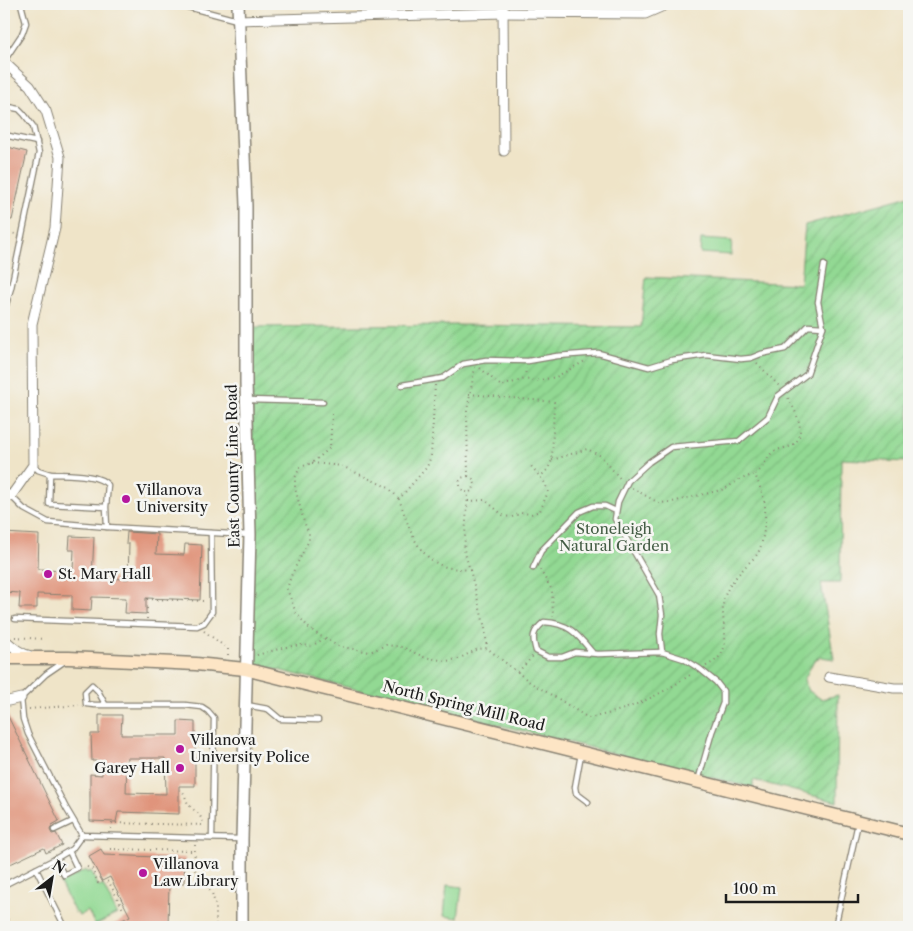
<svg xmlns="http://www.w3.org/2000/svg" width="913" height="931" font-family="'Libre Caslon Text',serif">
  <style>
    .grass { fill: #92d993; stroke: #577a58 }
    .garden { fill: url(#garden-furrows); stroke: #577a58 }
    .building { fill: #e0947b; fill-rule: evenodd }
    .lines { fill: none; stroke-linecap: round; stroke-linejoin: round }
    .service-casing { stroke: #868072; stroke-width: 7 }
    .minor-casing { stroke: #868072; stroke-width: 11 }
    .tertiary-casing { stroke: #868072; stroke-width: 14 }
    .secondary-casing { stroke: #868072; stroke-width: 15 }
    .path { stroke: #868072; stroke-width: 2; stroke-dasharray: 1 4; stroke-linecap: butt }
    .service { stroke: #fff; stroke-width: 4.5 }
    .minor { stroke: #fff; stroke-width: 9 }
    .tertiary { stroke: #fff; stroke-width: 11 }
    .secondary { stroke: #fde5c5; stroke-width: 12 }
    .poi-dot { fill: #b5179e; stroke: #f6f6f2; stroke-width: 2 }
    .labels { text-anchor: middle; stroke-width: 5; stroke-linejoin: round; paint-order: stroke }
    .street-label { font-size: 15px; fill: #1c1c1c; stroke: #f6f6f2 }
    .poi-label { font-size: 15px; fill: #1c1c1c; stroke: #f6f6f2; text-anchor: start }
    .park-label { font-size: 15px; fill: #455e46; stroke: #f6f6f2 }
  </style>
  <defs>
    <pattern id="garden-furrows" width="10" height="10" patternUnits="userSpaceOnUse" patternTransform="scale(1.25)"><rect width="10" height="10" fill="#92d993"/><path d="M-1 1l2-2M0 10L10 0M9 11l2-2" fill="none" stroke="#7dba7e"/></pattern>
  </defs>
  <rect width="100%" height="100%" fill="#f6f6f2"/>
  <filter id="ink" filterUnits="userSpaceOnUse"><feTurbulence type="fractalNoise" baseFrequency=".02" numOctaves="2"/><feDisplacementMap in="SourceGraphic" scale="10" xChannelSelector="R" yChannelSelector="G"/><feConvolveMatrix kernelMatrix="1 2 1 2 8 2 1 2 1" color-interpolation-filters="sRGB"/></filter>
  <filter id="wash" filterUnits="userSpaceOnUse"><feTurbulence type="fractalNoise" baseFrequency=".0096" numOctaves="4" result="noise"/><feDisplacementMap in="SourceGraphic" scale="20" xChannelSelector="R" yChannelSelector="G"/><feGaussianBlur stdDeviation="1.12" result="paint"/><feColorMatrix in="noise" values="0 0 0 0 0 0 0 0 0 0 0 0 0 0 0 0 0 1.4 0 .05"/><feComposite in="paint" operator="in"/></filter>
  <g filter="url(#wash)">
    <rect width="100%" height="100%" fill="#efe4c8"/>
    <g class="grass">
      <path d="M701,239L732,241L731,255L700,253Z"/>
      <path d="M86,870L87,873L91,871L99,887L103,885L117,914L95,925L88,911L79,916L77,912L75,913L60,883Z"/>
      <path d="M447,885L462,887L458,918L444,916Z"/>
    </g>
    <path class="garden" d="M909,196V462L841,459L840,583H821L834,659L821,657L814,660L804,680L809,691L821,699L838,695L837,802L753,780V788L254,664L252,584V327L458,325L641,327L646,277L800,284L805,225Z"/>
    <g id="blocks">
      <g class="building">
        <path d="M4,146L27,152L12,220L4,219Z"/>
        <path d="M127,532L157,534L156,554L184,555L185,544L202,545L200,600L146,598V614L125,613L126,598L92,597L91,611L72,610V595L37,594V608H19L20,593L4,592V533L39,535L38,569L73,570L74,550H69L70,536L94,537L92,578L128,579L129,544H126Z"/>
        <path d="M4,708L59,821L52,825L50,830L52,834L56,833L62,845L46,853L44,848L4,867Z"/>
        <path d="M99,715H122L121,735H178V721L195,722V786H179V814L118,812L116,822L90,821V774L102,775L101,761H92L91,734H99ZM127,758H165L166,794L126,793Z"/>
        <path d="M101,849L104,855L185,858L184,883H169L168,927H108L130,916L110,877L102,881L89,856Z"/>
      </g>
    </g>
  </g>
  <g filter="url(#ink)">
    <use href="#blocks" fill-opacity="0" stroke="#868072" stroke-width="1"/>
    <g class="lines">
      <g class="service-casing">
        <g id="service">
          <path d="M177,4L237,20"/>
          <path d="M4,61L22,34L26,23L21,4"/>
          <path d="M4,106L19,109L24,114L33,126L39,153L11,288L4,311"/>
          <path d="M4,135L37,142"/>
          <path d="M402,385L443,378L463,364L486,360L528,361L557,356L598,353L649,367L672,360L706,355L741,359L751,358L761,354L785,349L808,326L823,327"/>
          <path d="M248,400L323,402"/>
          <path d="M33,465L38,470L50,474"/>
          <path d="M4,489L24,509L48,522L107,527L250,535"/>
          <path d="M106,507L49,504L50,474C66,475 98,473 108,485L106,507L107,527"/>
          <path d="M533,568L541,551L579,512L593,506H605L616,511"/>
          <path d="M15,619L197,626L204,623L212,612L211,533"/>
          <path d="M592,652C577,634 569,623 544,622C532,632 532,637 536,651L548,657H562L575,652L598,654L662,652L684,659L700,669L716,682L723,691V703L712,732L698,781"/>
          <path d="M662,652L660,634L662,615L659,595L615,519L618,502L628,481L649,462L671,447L739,441L768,417L778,396L807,374L823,327L818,302L824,265"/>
          <path d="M65,661L46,674L21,698L23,719L28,734L66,808L82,835L240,839"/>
          <path d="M105,704L98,691L92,685L85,692L86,704L95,705H185L202,707L208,711L214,718L212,838"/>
          <path d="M246,705L268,709L280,719L318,720"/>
          <path d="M581,754L575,787L576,793L588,802"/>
          <path d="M54,830L73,821"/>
          <path d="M69,851L77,868L64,875L55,859L72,849L82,835"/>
          <path d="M36,869L65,927"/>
          <path d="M4,885L55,859"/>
          <path d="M4,918L8,927"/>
          <path d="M835,927L858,823"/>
        </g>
      </g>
      <g class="minor-casing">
        <g id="minor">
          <path d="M503,4L504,151"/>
          <path d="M238,20L504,13L645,14L668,4"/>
          <path d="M4,62L30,86L46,111L60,157L55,228L32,324L33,465L11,496L4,498"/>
          <path d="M4,639C12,646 20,654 31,656"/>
          <path d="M829,677L894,688H909"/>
          <path d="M4,702L21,698"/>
        </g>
      </g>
      <g class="tertiary-casing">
        <path id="tertiary" d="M238,4L246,206V383L250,535L242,839V927"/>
      </g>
      <g class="secondary-casing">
        <path id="secondary" d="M4,658H69L196,664L245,669L909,834"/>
      </g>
      <g class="path">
        <path d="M4,231L15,234"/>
        <path d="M757,363L780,387"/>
        <path d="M480,368L501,386L525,379L535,381L556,377L585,361"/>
        <path d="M525,378L526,368"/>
        <path d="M435,385L431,456L427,467L399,499C409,526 415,557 446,567C454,569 462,569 470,570L464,550L468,493L461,489L459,482L461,478L468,476L467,411L475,367"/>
        <path d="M469,394L554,402L552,460L548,469L540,477"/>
        <path d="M332,414L330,448L312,463L300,467L295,478V488L304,522L309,533V540L291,576L287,589L296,613L309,628L320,636L326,638L337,646L370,652L386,645L402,647L424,657L446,661L458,659L478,649L487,648L531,683L557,698L588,718C626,712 661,695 693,673"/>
        <path d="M552,460L587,449L601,456L622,481"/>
        <path d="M312,463L342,466L389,488L399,499"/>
        <path d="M468,476L473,479L475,484L473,490L468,493"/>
        <path d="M632,488L659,503L672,502L725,489L739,480L755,474"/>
        <path d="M468,501L485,500L504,516L512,517L521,513L531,514L540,511L548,492L545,483L531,466"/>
        <path d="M470,570L485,628L487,648"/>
        <path d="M540,570L552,590L553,617"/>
        <path d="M147,619V599L205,601"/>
        <path d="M204,631L228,649V656"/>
        <path d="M15,637L43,639"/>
        <path d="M257,655L286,647L301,645L311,646L326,638"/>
        <path d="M706,666C739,651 718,625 724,599C727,586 737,576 745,567C749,562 755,558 758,553C764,542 767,512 764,500C762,491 758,483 755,474C764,469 765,459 772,453C779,447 788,449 794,444C808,432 794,408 787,396"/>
        <path d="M518,672L533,656"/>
        <path d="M29,709L79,705"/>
        <path d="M111,829L112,823L203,825C202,814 195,812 189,805C185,800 186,794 181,790"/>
        <path d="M195,845L194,868L198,876L212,893L216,907V927"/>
        <path d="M110,849L194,851"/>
        <path d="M87,867L92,869L98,883L106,881L109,882L124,911"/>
      </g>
      <use href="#service" class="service"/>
      <use href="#minor" class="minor"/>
      <use href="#tertiary" class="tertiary"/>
      <use href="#secondary" class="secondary"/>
    </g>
  </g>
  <g class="poi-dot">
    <circle cx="126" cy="499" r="5"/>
    <circle cx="48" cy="574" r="5"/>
    <circle cx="180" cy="749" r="5"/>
    <circle cx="180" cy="768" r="5"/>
    <circle cx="143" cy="873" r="5"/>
  </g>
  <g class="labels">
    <g class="street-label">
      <text transform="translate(233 466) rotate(-91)" y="5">East County Line Road</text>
      <text transform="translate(464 706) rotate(14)" y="5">North Spring Mill Road</text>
    </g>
    <g class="poi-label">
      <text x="136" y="495">Villanova<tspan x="136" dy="17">University</tspan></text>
      <text x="58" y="579">St. Mary Hall</text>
      <text x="190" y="745">Villanova<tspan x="190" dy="17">University Police</tspan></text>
      <text x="170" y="773" text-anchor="end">Garey Hall</text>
      <text x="153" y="869">Villanova<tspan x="153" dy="17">Law Library</tspan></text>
    </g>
    <g class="park-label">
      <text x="614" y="534">Stoneleigh<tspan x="614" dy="17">Natural Garden</tspan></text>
    </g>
  </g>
  <rect width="913" height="931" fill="none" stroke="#f6f6f2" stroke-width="20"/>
  <g transform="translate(52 878) rotate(31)" stroke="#f6f6f2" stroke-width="4" paint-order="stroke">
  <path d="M0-4L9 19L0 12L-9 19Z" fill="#1c1c1c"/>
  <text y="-8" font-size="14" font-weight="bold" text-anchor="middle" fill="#1c1c1c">N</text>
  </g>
  <path d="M726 894v8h132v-8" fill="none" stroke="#1c1c1c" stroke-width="2.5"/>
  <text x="733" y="894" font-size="15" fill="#1c1c1c" stroke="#f6f6f2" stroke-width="4" paint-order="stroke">100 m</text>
</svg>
